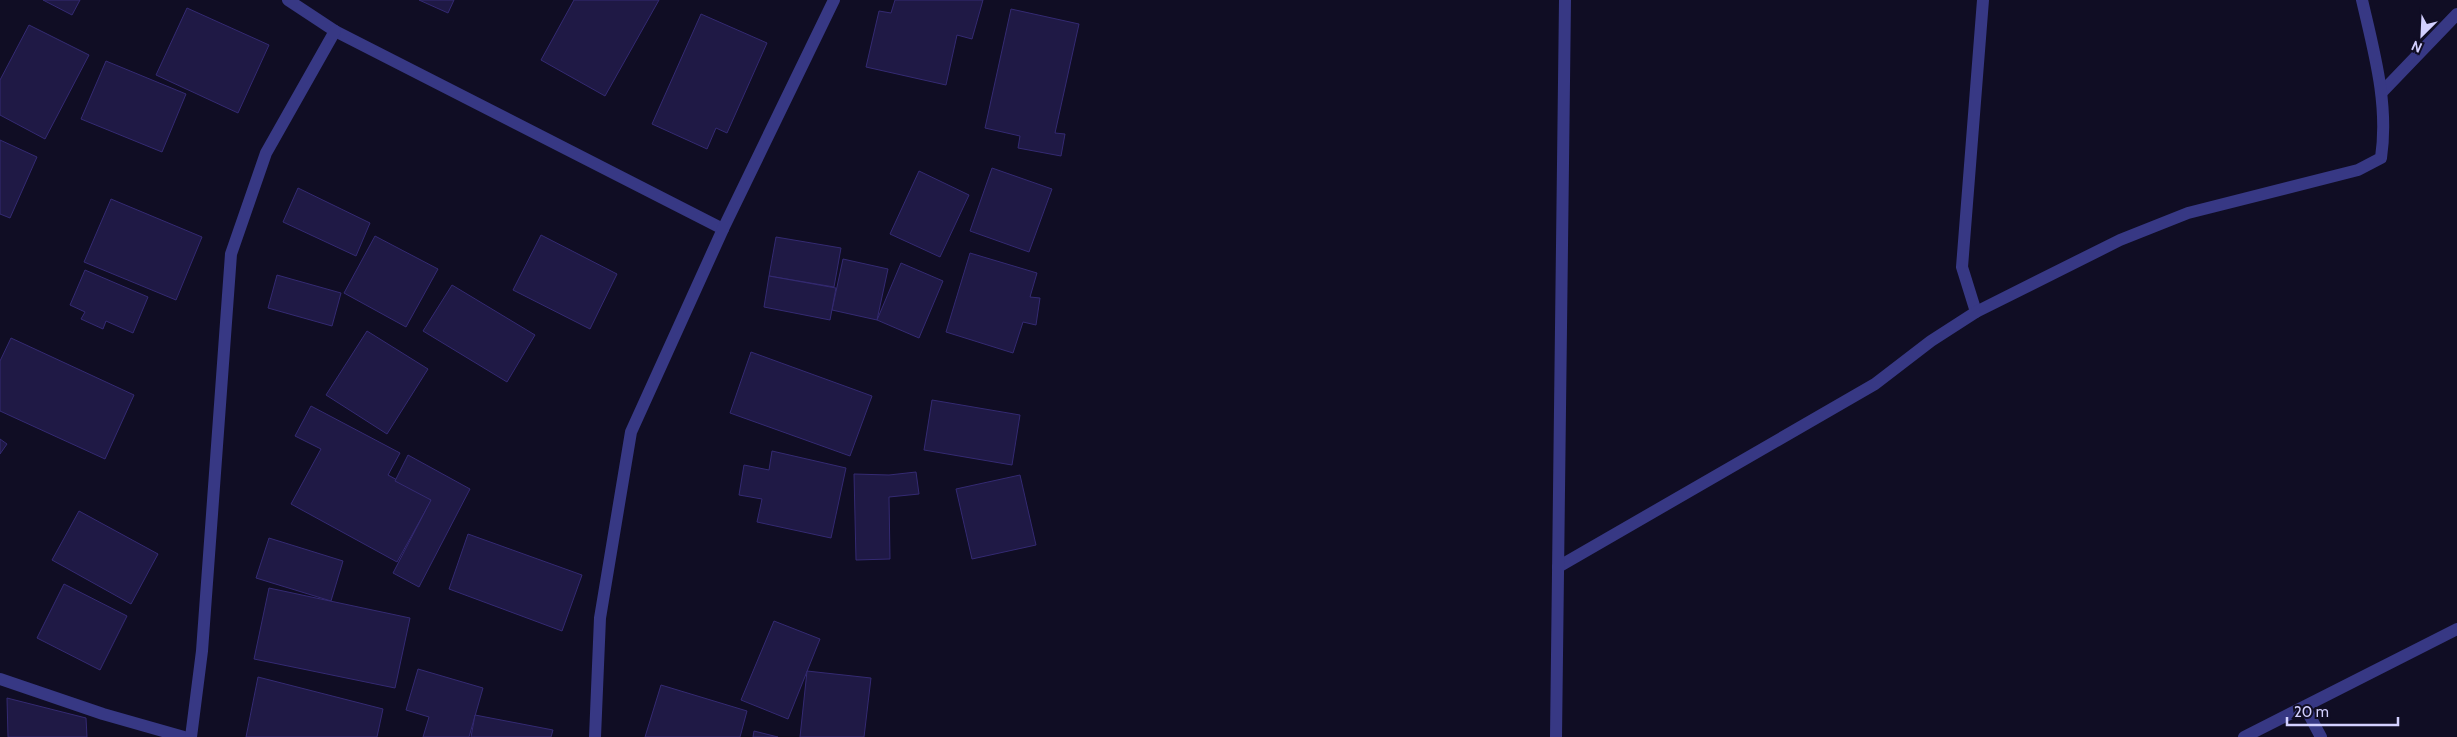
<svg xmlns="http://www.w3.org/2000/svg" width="2457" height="737" font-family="Cabin,sans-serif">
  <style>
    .building { fill: #1f1945; stroke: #342a72 }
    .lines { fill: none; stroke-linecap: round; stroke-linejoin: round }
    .minor { stroke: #373884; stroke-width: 12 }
  </style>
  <rect width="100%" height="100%" fill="#100d24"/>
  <g class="building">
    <path d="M43,0H80L72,15Z"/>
    <path d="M419,0H454L448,13Z"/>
    <path d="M574,0H659L605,96L541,60Z"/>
    <path d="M895,0H983L972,39L957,35L946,85L866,67L879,11L891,13Z"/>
    <path d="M187,8L269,45L238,113L156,75Z"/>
    <path d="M1011,9L1079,24L1055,133L1065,134L1061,156L1018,148L1020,136L985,128Z"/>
    <path d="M701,14L767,43L727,133L716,128L707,149L652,124Z"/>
    <path d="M29,25L89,55L45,139L0,115V80Z"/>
    <path d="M106,61L186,94L162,152L81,119Z"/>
    <path d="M0,140L37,157L10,218L0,214Z"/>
    <path d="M992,168L1052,189L1029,252L970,231Z"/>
    <path d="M919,171L969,195L940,257L890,234Z"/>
    <path d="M298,188L370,223L356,256L283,222Z"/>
    <path d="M111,199L202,237L176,300L84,262Z"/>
    <path d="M541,235L617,274L590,329L513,290Z"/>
    <path d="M375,236L438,269L406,327L344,293Z"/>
    <path d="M776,237L841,248L834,287L769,276Z"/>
    <path d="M970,253L1037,273L1030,297L1040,298L1036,325L1023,322L1013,353L946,332Z"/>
    <path d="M843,259L888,269L877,320L832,310Z"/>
    <path d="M901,263L943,281L919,338L877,320Z"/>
    <path d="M85,270L148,297L133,333L106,321L103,329L81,319L85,312L70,305Z"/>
    <path d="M277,275L341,293L332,326L268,308Z"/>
    <path d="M769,276L836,288L830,320L764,307Z"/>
    <path d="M452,285L535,335L507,382L423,331Z"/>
    <path d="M367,331L428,369L387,434L326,395Z"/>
    <path d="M11,338L134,395L105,459L0,411V361Z"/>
    <path d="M751,352L872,396L850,456L730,413Z"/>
    <path d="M932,400L1020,415L1012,465L924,450Z"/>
    <path d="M311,406L400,453L388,475L432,499L397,562L291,504L321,449L295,436Z"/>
    <path d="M0,439L7,444L0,454Z"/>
    <path d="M772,451L846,468L831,538L757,522L762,499L739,495L744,465L769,470Z"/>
    <path d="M408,455L470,489L419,587L393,573L431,500L395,481Z"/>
    <path d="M916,472L919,494L889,497L890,559L856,560L854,474L889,475Z"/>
    <path d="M1020,475L1036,545L972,559L956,489Z"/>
    <path d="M79,511L158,554L131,604L52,560Z"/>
    <path d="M468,534L582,575L562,631L449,589Z"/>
    <path d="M269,538L343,561L331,601L256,578Z"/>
    <path d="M64,584L127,616L100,670L37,638Z"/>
    <path d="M269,588L410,618L395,688L254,659Z"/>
    <path d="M774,621L820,639L788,719L741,700Z"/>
    <path d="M418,669L483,688L469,737H423L429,717L406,710Z"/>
    <path d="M807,671L871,678L864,737H800Z"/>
    <path d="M258,677L383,709L377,737H246Z"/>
    <path d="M661,685L747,711L740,737H645Z"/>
    <path d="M7,698L86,718L87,737H8Z"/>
    <path d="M475,715L553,730L551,737H471Z"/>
    <path d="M754,731L778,737H753Z"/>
  </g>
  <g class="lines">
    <g class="minor">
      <path d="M288,0L335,31L723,229"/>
      <path d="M2382,92L2457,14"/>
      <path d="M1976,312L1962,267L1983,0"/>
      <path d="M1558,567L1875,384L1931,341L1976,312L2120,240L2188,213L2358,170L2381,158C2389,104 2374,52 2362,0"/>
      <path d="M0,679L103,714L184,737"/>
      <path d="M2305,707L2321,737"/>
      <path d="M191,737L202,651L231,254L266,153L335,31"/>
      <path d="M595,737L600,618L631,432L723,229L834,0"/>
      <path d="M1556,737L1565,0"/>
      <path d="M2244,737L2457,629"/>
    </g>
  </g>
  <g transform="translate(2422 35) rotate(204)" stroke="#100d24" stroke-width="4" paint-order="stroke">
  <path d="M0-4L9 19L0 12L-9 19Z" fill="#d3d0ff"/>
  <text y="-8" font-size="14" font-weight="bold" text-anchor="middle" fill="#d3d0ff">N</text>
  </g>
  <path d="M2287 717v8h111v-8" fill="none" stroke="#d3d0ff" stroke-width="2.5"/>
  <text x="2294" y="717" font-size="15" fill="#d3d0ff" stroke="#100d24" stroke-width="4" paint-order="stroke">20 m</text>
</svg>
